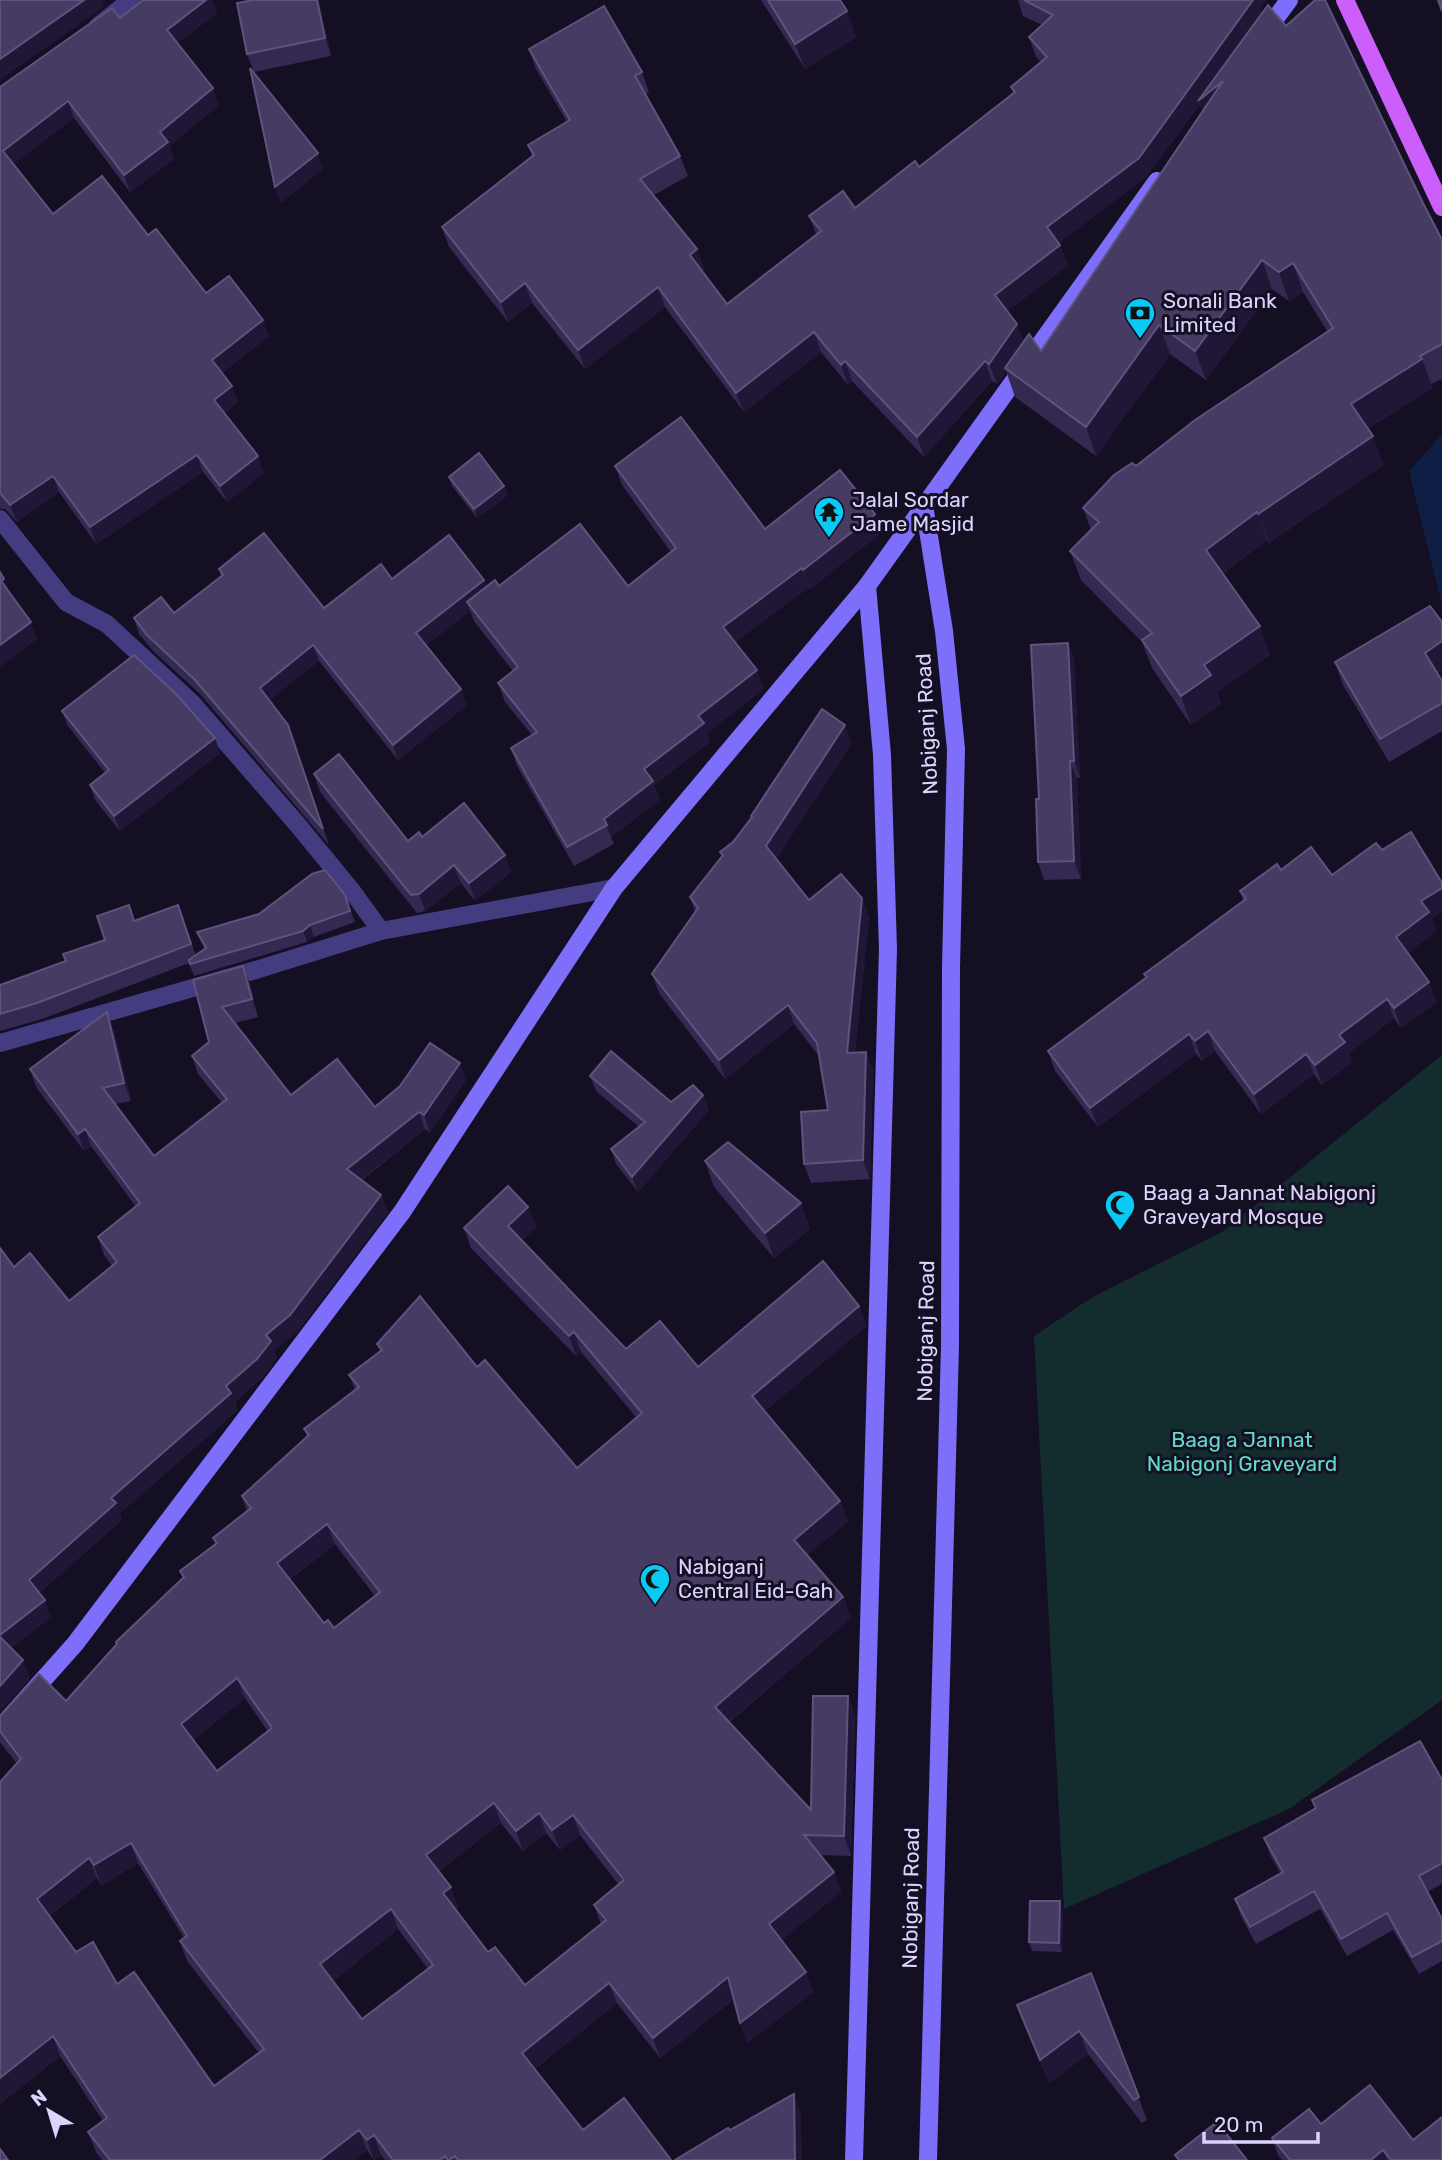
<svg xmlns="http://www.w3.org/2000/svg" width="1442" height="2160" font-family="Rubik,sans-serif">
  <style>
    .green { fill: #132c2e }
    .water { fill: #0e1e44 }
    .lines { fill: none; stroke-linecap: round; stroke-linejoin: round }
    .street { stroke: #443c81; stroke-width: 18 }
    .secondary { stroke: #7d6ffa; stroke-width: 18 }
    .primary { stroke: #cc5ff9; stroke-width: 18 }
    .wall { fill: #342951; fill-rule: evenodd }
    .shaded-wall { fill: #201737 }
    .building { fill: #463b63; stroke: #5d537c; stroke-width: 2; fill-rule: evenodd }
    .labels { text-anchor: middle; stroke-width: 6; stroke-linejoin: round; paint-order: stroke }
    .poi-label { font-size: 21px; fill: #dcd4fd; stroke: #150f24; text-anchor: start }
    .street-label { font-size: 21px; fill: #dcd4fd; stroke: #150f24 }
    .park-label { font-size: 21px; fill: #62dbc6; stroke: #150f24 }
  </style>
  <rect width="100%" height="100%" fill="#150f24"/>
  <path class="green" d="M1442,1055V1700L1289,1809L1064,1909L1034,1336L1091,1298L1222,1232Z"/>
  <path class="water" d="M1442,434V605L1409,471Z"/>
  <g class="lines">
    <g class="street">
      <path d="M98,26L131,0"/>
      <path d="M0,519L66,602L107,624L191,702L297,824L352,891L381,931"/>
      <path d="M0,1043L256,970L381,931L614,888"/>
    </g>
    <g class="secondary">
      <path d="M1264,34L1289,0"/>
      <path d="M924,505L944,631L956,749L951,968L950,1346L928,2160"/>
      <path d="M0,1728L75,1644L402,1212L614,888L867,586L1157,181"/>
      <path d="M854,2160L888,949L882,755L867,586"/>
    </g>
    <path class="primary" d="M1345,0L1442,207"/>
  </g>
  <g class="wall">
    <path d="M143,0H212L217,13L177,43L219,105L169,146L174,159L130,192L74,118L13,164L53,214L148,235L206,293L269,336L222,373L238,402L224,413L264,473L227,502L203,472L96,544L59,492L17,522L5,509H0V87L120,18Z"/>
    <path d="M319,0L331,56L254,72L247,54Z"/>
    <path d="M761,0H840L847,11L856,37L805,69Z"/>
    <path d="M1018,0H1267L1260,6L1262,13L1423,203L1442,240V379L1431,384L1433,388L1368,428L1373,436L1383,465L1269,543L1267,540L1223,574L1270,655L1217,692L1221,704L1191,725L1152,668L1142,642L1081,580L1070,551L1091,530L1083,508L1136,466L1327,331L1303,292L1289,301L1272,289L1206,380L1170,354L1096,456L1015,397L1006,371L997,384L992,381L924,457L852,381L848,385L821,352L744,412L665,307L585,369L532,303L508,322L449,247L442,227L532,156L528,145L567,122L536,69L529,49L642,72L649,92L645,95L680,156L688,176L654,195L697,249L704,269L702,271L727,304L816,234L809,216L855,208L919,167L1013,94L1011,87L1041,62L1036,57L1029,37L1042,25L1023,16ZM1200,104L1203,112L1041,351L1024,341L1007,311L1068,265L1059,243L1146,177Z"/>
    <path d="M615,466L765,529L875,514L881,533L810,589L809,587L735,642L757,670L763,689L707,733L710,742L654,785L660,800L611,837L614,844L574,866L517,766L511,748L532,735L505,702L498,683L513,671L474,621L470,611L426,645L467,705L398,760L319,661L269,700L288,725L329,845L200,694L153,651L139,634L134,618L174,613L221,576L219,569L324,608L392,579L484,580L487,586H628L671,552L622,485Z"/>
    <path d="M449,477L504,486L508,495L477,518L452,486Z"/>
    <path d="M1068,643L1074,660L1080,778H1077L1081,879L1044,880L1038,862L1039,799Z"/>
    <path d="M1335,662L1438,674L1442,681V731L1389,762L1343,685Z"/>
    <path d="M62,711L220,753L120,831L95,800L90,785L105,773L68,726Z"/>
    <path d="M852,743L776,859L809,900L869,917L855,1053L873,1070L870,1179L811,1183L804,1164L828,1110L819,1056L794,1024L725,1079L659,993L652,974L695,912L690,897L722,856L720,852Z"/>
    <path d="M314,774L408,841L422,837L505,855L511,872L475,901L461,883L425,911L417,913L320,792Z"/>
    <path d="M1281,870L1332,875L1432,918L1436,931L1408,953L1437,1002L1401,1028L1394,1018L1349,1053L1352,1062L1322,1085L1314,1074L1261,1114L1215,1051L1202,1061L1196,1054L1098,1127L1055,1071L1048,1051L1146,978L1144,974L1243,900L1240,891Z"/>
    <path d="M345,895L355,922L314,937L307,942L194,976L189,963L42,1019L0,1031V985L66,961L105,940L134,921L178,905L196,956L205,949L197,932Z"/>
    <path d="M243,966L250,984L258,1017L235,1023L291,1095L375,1107L466,1080L430,1133L425,1129L362,1180L381,1195L388,1212L297,1332L274,1350L277,1358L263,1377L235,1402L238,1410L120,1513L122,1520L39,1593L51,1617L11,1648L30,1678L0,1711V1248L14,1267L69,1301L112,1266L104,1255L98,1237L136,1207L91,1146L84,1151L36,1087L30,1069L114,1030L131,1101L115,1104L154,1156L222,1103L198,1074L192,1056L209,1042L193,980Z"/>
    <path d="M590,1076L671,1102L703,1095L709,1110L638,1192L616,1164L611,1149L639,1127L596,1091Z"/>
    <path d="M705,1161L801,1203L810,1229L774,1258L714,1187Z"/>
    <path d="M528,1207L536,1227L522,1240L626,1349L698,1367L859,1306L866,1326L765,1411L840,1501L848,1521L807,1555L843,1597L851,1618L729,1722L811,1810L848,1696L855,1716L851,1856L820,1855L834,1872L841,1892L781,1940L813,1992L747,2043L734,1999L660,2058L617,2003L535,2069L583,2130L671,2160H385L381,2155L374,2160L367,2150L354,2160H102L96,2152L88,2132L103,2121L60,2056L0,2104L17,1764L0,1742V1716L66,1701L183,1578L180,1571L215,1545L213,1538L247,1511L242,1496L307,1437L304,1429L355,1390L349,1375L380,1351L377,1344L477,1367L577,1468L636,1417L581,1352L576,1356L471,1248L464,1228ZM335,1544L375,1596L334,1628L324,1623L290,1579ZM245,1698L268,1732L217,1771L193,1740ZM501,1823L523,1851L546,1833L560,1850L580,1835L619,1885L594,1905L601,1924L525,1985L488,1952L456,1909L458,1907L439,1871ZM138,1863L184,1938L180,1941L187,1961L259,2053L214,2086L117,1984L76,1952L49,1916L97,1878L101,1886ZM398,1929L428,1969L362,2019L333,1981Z"/>
    <path d="M1441,1778H1442V1884L1427,1892L1442,1919V1961L1419,1974L1393,1930L1347,1956L1320,1909L1256,1944L1241,1917L1235,1899L1280,1873L1270,1855L1264,1838L1315,1809L1312,1800Z"/>
    <path d="M1063,1910L1062,1952L1032,1951L1029,1942Z"/>
    <path d="M1091,1973L1147,2120L1142,2123L1088,2054L1049,2083L1017,2005Z"/>
    <path d="M1321,2124L1413,2140L1442,2160H1282L1278,2155L1272,2138Z"/>
  </g>
  <g class="shaded-wall">
    <path d="M84,0H102L105,6L0,80V59Z"/>
    <path d="M206,0H212L217,13L173,46L167,30Z"/>
    <path d="M317,0H319L331,56L325,38Z"/>
    <path d="M1253,0H1267L1260,6L1264,16L1223,81L1209,129L1200,104L1146,177L1054,247L1047,227Z"/>
    <path d="M847,11L856,37L805,69L795,44Z"/>
    <path d="M213,88L219,105L169,146L174,159L130,192L124,175L160,132Z"/>
    <path d="M68,101L74,118L9,168L3,151Z"/>
    <path d="M318,153L323,169L281,203L275,187Z"/>
    <path d="M1060,245L1068,265L1002,315L995,295Z"/>
    <path d="M697,249L704,269L697,275L690,255Z"/>
    <path d="M1262,260L1272,289L1206,380L1195,351Z"/>
    <path d="M1293,263L1303,292L1289,301L1279,272Z"/>
    <path d="M525,283L532,303L508,322L501,302Z"/>
    <path d="M658,287L665,307L585,369L578,350Z"/>
    <path d="M263,320L269,336L218,376L212,360Z"/>
    <path d="M1017,324L1025,344L1005,368L1006,371L997,384L989,364Z"/>
    <path d="M1159,325L1170,354L1096,456L1086,427Z"/>
    <path d="M814,332L821,352L744,412L736,393Z"/>
    <path d="M1422,359L1433,388L1361,432L1351,404Z"/>
    <path d="M845,361L852,381L848,385L841,365Z"/>
    <path d="M985,361L992,381L924,457L917,437Z"/>
    <path d="M232,386L238,402L220,417L214,400Z"/>
    <path d="M1373,436L1383,465L1269,543L1258,514Z"/>
    <path d="M197,455L203,472L96,544L90,527Z"/>
    <path d="M258,456L264,473L227,502L220,486Z"/>
    <path d="M53,476L59,492L17,522L10,505Z"/>
    <path d="M504,486L508,495L477,518L474,509Z"/>
    <path d="M1257,512L1267,540L1217,578L1206,550Z"/>
    <path d="M875,514L881,533L810,589L803,570Z"/>
    <path d="M802,568L809,587L730,646L723,627Z"/>
    <path d="M4,579L11,595L1,581Z"/>
    <path d="M484,580L490,595L467,602L470,611L422,648L416,633Z"/>
    <path d="M31,622L37,639L0,667V645Z"/>
    <path d="M1260,626L1270,655L1217,692L1221,704L1191,725L1181,696L1204,665Z"/>
    <path d="M1442,641V670L1434,676L1425,653Z"/>
    <path d="M1068,643L1074,660L1080,778L1074,761Z"/>
    <path d="M313,645L319,661L265,704L260,688Z"/>
    <path d="M757,670L763,689L707,733L710,742L654,785L660,800L611,837L604,819L644,769L698,716Z"/>
    <path d="M461,689L467,705L398,760L393,745Z"/>
    <path d="M845,725L852,743L773,864L766,846Z"/>
    <path d="M215,738L220,753L120,831L114,816Z"/>
    <path d="M1070,761L1077,778L1081,879L1074,861Z"/>
    <path d="M505,855L511,872L475,901L469,883Z"/>
    <path d="M454,865L461,883L425,911L419,894Z"/>
    <path d="M1442,888V912L1432,918L1436,931L1403,957L1396,937L1421,901Z"/>
    <path d="M862,898L869,917L853,1072L847,1053Z"/>
    <path d="M310,925L314,937L307,942L303,931Z"/>
    <path d="M243,966L250,984L258,1017L252,999Z"/>
    <path d="M1429,982L1437,1002L1401,1028L1394,1008Z"/>
    <path d="M1387,999L1394,1018L1349,1053L1352,1062L1322,1085L1315,1065L1339,1035Z"/>
    <path d="M788,1005L794,1024L725,1079L719,1060Z"/>
    <path d="M107,1012L114,1030L131,1101L124,1083Z"/>
    <path d="M1208,1031L1215,1051L1202,1061L1195,1041Z"/>
    <path d="M1189,1034L1196,1054L1098,1127L1090,1108Z"/>
    <path d="M866,1052L873,1070L870,1179L863,1160Z"/>
    <path d="M1306,1054L1314,1074L1261,1114L1254,1094Z"/>
    <path d="M460,1063L466,1080L430,1133L424,1115Z"/>
    <path d="M703,1095L709,1110L638,1192L632,1177Z"/>
    <path d="M419,1112L425,1129L353,1186L347,1169Z"/>
    <path d="M85,1129L91,1146L84,1151L78,1134Z"/>
    <path d="M381,1195L388,1212L297,1332L274,1350L277,1358L263,1377L235,1402L238,1410L120,1513L122,1520L35,1597L29,1580L226,1386L266,1335Z"/>
    <path d="M801,1203L810,1229L774,1258L765,1233Z"/>
    <path d="M528,1207L536,1227L515,1246L508,1226Z"/>
    <path d="M859,1306L866,1326L759,1416L752,1396Z"/>
    <path d="M574,1332L581,1352L576,1356L569,1336Z"/>
    <path d="M840,1501L848,1521L801,1560L794,1540Z"/>
    <path d="M327,1524L335,1544L284,1583L277,1563Z"/>
    <path d="M843,1597L851,1618L722,1727L715,1707Z"/>
    <path d="M45,1600L51,1617L5,1653L0,1639V1635Z"/>
    <path d="M23,1660L30,1678L0,1711V1686Z"/>
    <path d="M237,1678L245,1698L188,1744L181,1724Z"/>
    <path d="M848,1696L855,1716L851,1856L844,1836Z"/>
    <path d="M494,1803L501,1823L434,1875L426,1855Z"/>
    <path d="M539,1813L546,1833L523,1851L516,1831Z"/>
    <path d="M573,1815L580,1835L560,1850L552,1830Z"/>
    <path d="M131,1843L138,1863L101,1886L94,1865Z"/>
    <path d="M89,1858L97,1878L44,1919L37,1899Z"/>
    <path d="M834,1872L841,1892L776,1945L769,1924Z"/>
    <path d="M451,1887L458,1907L451,1913L443,1893Z"/>
    <path d="M1060,1901L1063,1910L1062,1952L1059,1943Z"/>
    <path d="M391,1909L398,1929L328,1985L320,1964Z"/>
    <path d="M806,1972L813,1992L747,2043L740,2023Z"/>
    <path d="M728,1977L736,1997L660,2058L653,2038Z"/>
    <path d="M609,1983L617,2003L530,2073L522,2053Z"/>
    <path d="M1079,2031L1088,2054L1049,2083L1040,2060Z"/>
    <path d="M53,2036L60,2056L0,2104V2078Z"/>
    <path d="M794,2094L801,2114L802,2160H795Z"/>
    <path d="M359,2130L367,2150L354,2160H320Z"/>
    <path d="M374,2135L381,2155L374,2160L367,2140Z"/>
    <path d="M1383,2150L1387,2160H1371Z"/>
  </g>
  <g class="building">
    <path d="M0,0H84L0,59Z"/>
    <path d="M143,0H206L167,30L213,88L160,132L168,142L124,175L68,101L3,151L53,214L102,176L148,235L156,229L206,293L229,276L263,320L212,360L232,386L214,400L258,456L220,486L197,455L90,527L53,476L10,505L0,493V87L112,8L120,18Z"/>
    <path d="M254,0H317L325,38L247,54L237,3Z"/>
    <path d="M768,0H840L847,11L795,44Z"/>
    <path d="M1024,0H1253L1139,158L1047,227L1060,245L995,295L1017,324L989,364L985,361L917,437L845,361L841,365L814,332L736,393L658,287L578,350L525,283L501,302L442,227L534,155L528,145L570,120L529,49L604,6L642,72L635,76L680,156L640,179L697,249L690,255L727,304L821,231L809,216L843,191L855,208L915,161L919,167L1015,92L1011,87L1047,57L1029,37L1053,15Z"/>
    <path d="M1315,0H1325L1423,203L1442,240V344L1420,356L1422,359L1351,404L1373,436L1258,514L1257,512L1206,550L1260,626L1204,665L1211,675L1181,696L1142,640L1152,633L1070,551L1099,522L1083,508L1114,475L1132,463L1136,466L1195,420L1333,328L1293,263L1279,272L1262,260L1195,351L1159,325L1086,427L1005,368L1029,334L1041,351L1223,81L1198,101L1268,5L1286,26Z"/>
    <path d="M1438,0H1442V11Z"/>
    <path d="M250,68L318,153L275,187Z"/>
    <path d="M681,417L765,529L840,470L875,514L803,570L802,568L723,627L757,670L698,716L704,723L644,769L653,781L604,819L607,825L567,847L511,748L537,732L498,683L518,667L467,602L495,580L499,586L580,524L628,586L676,548L615,466Z"/>
    <path d="M479,453L504,486L474,509L449,477Z"/>
    <path d="M264,533L324,608L381,564L392,579L449,535L484,580L416,633L461,689L393,745L313,645L260,688L288,725L323,829L194,679L147,635L134,618L161,597L174,613L223,575L219,569Z"/>
    <path d="M0,572L4,579L1,581L31,622L0,645Z"/>
    <path d="M1430,606L1442,622V641L1425,653L1442,681V703L1380,739L1335,662Z"/>
    <path d="M1068,643L1074,761H1070L1074,861L1038,862L1036,799H1039L1031,645Z"/>
    <path d="M134,655L177,695L215,738L114,816L90,785L109,770L62,711Z"/>
    <path d="M822,709L845,725L766,846L809,900L841,874L862,898L847,1053L866,1052L863,1160L804,1164L801,1112L828,1110L817,1043L788,1005L719,1060L652,974L698,908L690,897L723,855L720,852L733,842L752,817L751,816Z"/>
    <path d="M339,754L408,841L419,832L422,837L464,803L505,855L469,883L454,865L419,894L411,895L314,774Z"/>
    <path d="M1411,832L1442,883V888L1421,901L1429,912L1396,937L1429,982L1394,1008L1387,999L1339,1035L1345,1042L1315,1065L1306,1054L1254,1094L1208,1031L1195,1041L1189,1034L1090,1108L1048,1051L1147,977L1144,974L1246,899L1240,891L1277,864L1281,870L1311,847L1332,875L1376,843L1382,850Z"/>
    <path d="M325,870L345,895L350,911L310,925L303,931L190,964L189,960L206,948L197,932L259,914L312,874Z"/>
    <path d="M129,905L134,921L178,905L191,944L37,1003L0,1014V985L66,961L63,954L105,940L97,916Z"/>
    <path d="M243,966L252,999L222,1007L291,1095L337,1059L375,1107L400,1086L430,1043L460,1063L424,1115L419,1112L347,1169L381,1195L290,1315L266,1335L271,1341L257,1359L226,1386L231,1393L111,1498L116,1503L29,1580L45,1600L0,1635V1248L14,1267L30,1253L69,1301L117,1262L98,1237L140,1203L85,1129L78,1134L30,1069L107,1012L124,1083L103,1088L154,1156L227,1099L192,1056L209,1042L193,980Z"/>
    <path d="M611,1051L671,1102L693,1085L703,1095L632,1177L611,1149L645,1122L590,1076Z"/>
    <path d="M728,1142L801,1203L765,1233L705,1161Z"/>
    <path d="M508,1186L528,1207L508,1226L626,1349L660,1321L698,1367L823,1261L859,1306L752,1396L840,1501L794,1540L843,1597L715,1707L811,1810L813,1696H848L844,1836L804,1835L834,1872L769,1924L806,1972L740,2023L728,1977L653,2038L609,1983L522,2053L583,2130L624,2098L671,2160H458L455,2156L449,2160H448L445,2156L440,2160H393L374,2135L367,2140L359,2130L320,2160H110L88,2132L107,2118L53,2036L0,2078V1782L21,1759L0,1731V1716L39,1674L66,1701L117,1644L116,1642L184,1577L180,1571L217,1543L213,1538L251,1508L242,1496L309,1435L304,1429L359,1387L349,1375L382,1350L377,1344L420,1296L477,1367L485,1360L577,1468L642,1413L574,1332L569,1336L464,1228ZM327,1524L380,1592L334,1628L328,1620L324,1623L277,1563ZM237,1678L272,1728L217,1771L181,1724ZM494,1803L516,1831L539,1813L552,1830L573,1815L624,1880L594,1905L606,1920L525,1985L495,1947L488,1952L443,1893L451,1887L426,1855ZM131,1843L187,1936L180,1941L264,2049L214,2086L134,1972L117,1984L93,1942L76,1952L37,1899L89,1858L94,1865ZM391,1909L433,1965L362,2019L320,1964Z"/>
    <path d="M0,1637L23,1660L0,1686Z"/>
    <path d="M1420,1741L1441,1778H1442V1863L1419,1876L1442,1919V1941L1412,1957L1387,1913L1341,1939L1314,1891L1250,1927L1235,1899L1283,1872L1264,1838L1316,1808L1312,1800Z"/>
    <path d="M1030,1901H1060L1059,1943L1029,1942Z"/>
    <path d="M1091,1973L1139,2097L1134,2100L1079,2031L1040,2060L1017,2005Z"/>
    <path d="M1370,2085L1413,2140L1442,2117V2160H1391L1383,2150L1371,2160H1290L1272,2138L1309,2109L1321,2124Z"/>
    <path d="M794,2094L795,2160H675L728,2128L730,2130Z"/>
    <path d="M1217,2122L1247,2160H1179L1175,2155Z"/>
    <path d="M0,2149L8,2160H0Z"/>
  </g>
  <defs>
    <g id="bank-pin" transform="scale(1.575)"><path d="M0 17L-7.5 6A9.5 9.5 0 1 1 7.5 6Z" fill="#09caf4" stroke="#150f24"/><path d="M-6-4H6V4H-6ZM0-2.3a2.3 2.3 0 1 0 0 4.6a2.3 2.3 0 1 0 0-4.6Z" fill="#111"/></g>
    <g id="temple-pin" transform="scale(1.575)"><path d="M0 17L-7.5 6A9.5 9.5 0 1 1 7.5 6Z" fill="#09caf4" stroke="#150f24"/><path d="M0-6L5-2H3V0L6.5 2.5H4V6H1.5V3h-3V6H-4V2.5H-6.5L-3 0V-2H-5Z" fill="#111"/></g>
    <g id="mosque-pin" transform="scale(1.575)"><path d="M0 17L-7.5 6A9.5 9.5 0 1 1 7.5 6Z" fill="#09caf4" stroke="#150f24"/><path d="M3.5-4.9A6 6 0 1 0 3.5 4.9A5 5 0 1 1 3.5-4.9Z" fill="#111"/></g>
  </defs>
  <g fill-rule="evenodd">
    <use href="#bank-pin" x="1140" y="313"/>
    <use href="#temple-pin" x="829" y="512"/>
    <use href="#mosque-pin" x="1120" y="1205"/>
    <use href="#mosque-pin" x="655" y="1579"/>
  </g>
  <g class="labels">
    <g class="poi-label">
      <text x="1163" y="308">Sonali Bank<tspan x="1163" dy="24">Limited</tspan></text>
      <text x="852" y="507">Jalal Sordar<tspan x="852" dy="24">Jame Masjid</tspan></text>
      <text x="1143" y="1200">Baag a Jannat Nabigonj<tspan x="1143" dy="24">Graveyard Mosque</tspan></text>
      <text x="678" y="1574">Nabiganj<tspan x="678" dy="24">Central Eid-Gah</tspan></text>
    </g>
    <g class="street-label">
      <text transform="translate(927 724) rotate(-93)" y="7">Nobiganj Road</text>
      <text transform="translate(926 1331) rotate(-89)" y="7">Nobiganj Road</text>
      <text transform="translate(911 1898) rotate(-89)" y="7">Nobiganj Road</text>
    </g>
    <g class="park-label">
      <text x="1242" y="1447">Baag a Jannat<tspan x="1242" dy="24">Nabigonj Graveyard</tspan></text>
    </g>
  </g>
  <g transform="translate(49 2111) rotate(322)" stroke="#150f24" stroke-width="5" paint-order="stroke">
  <path d="M0-5L12 26L0 18L-12 26Z" fill="#dcd4fd"/>
  <text y="-10" font-size="19" font-weight="bold" text-anchor="middle" fill="#dcd4fd">N</text>
  </g>
  <path d="M1204 2132v10h114v-10" fill="none" stroke="#dcd4fd" stroke-width="3.5"/>
  <text x="1214" y="2132" font-size="21" fill="#dcd4fd" stroke="#150f24" stroke-width="5" paint-order="stroke">20 m</text>
</svg>
